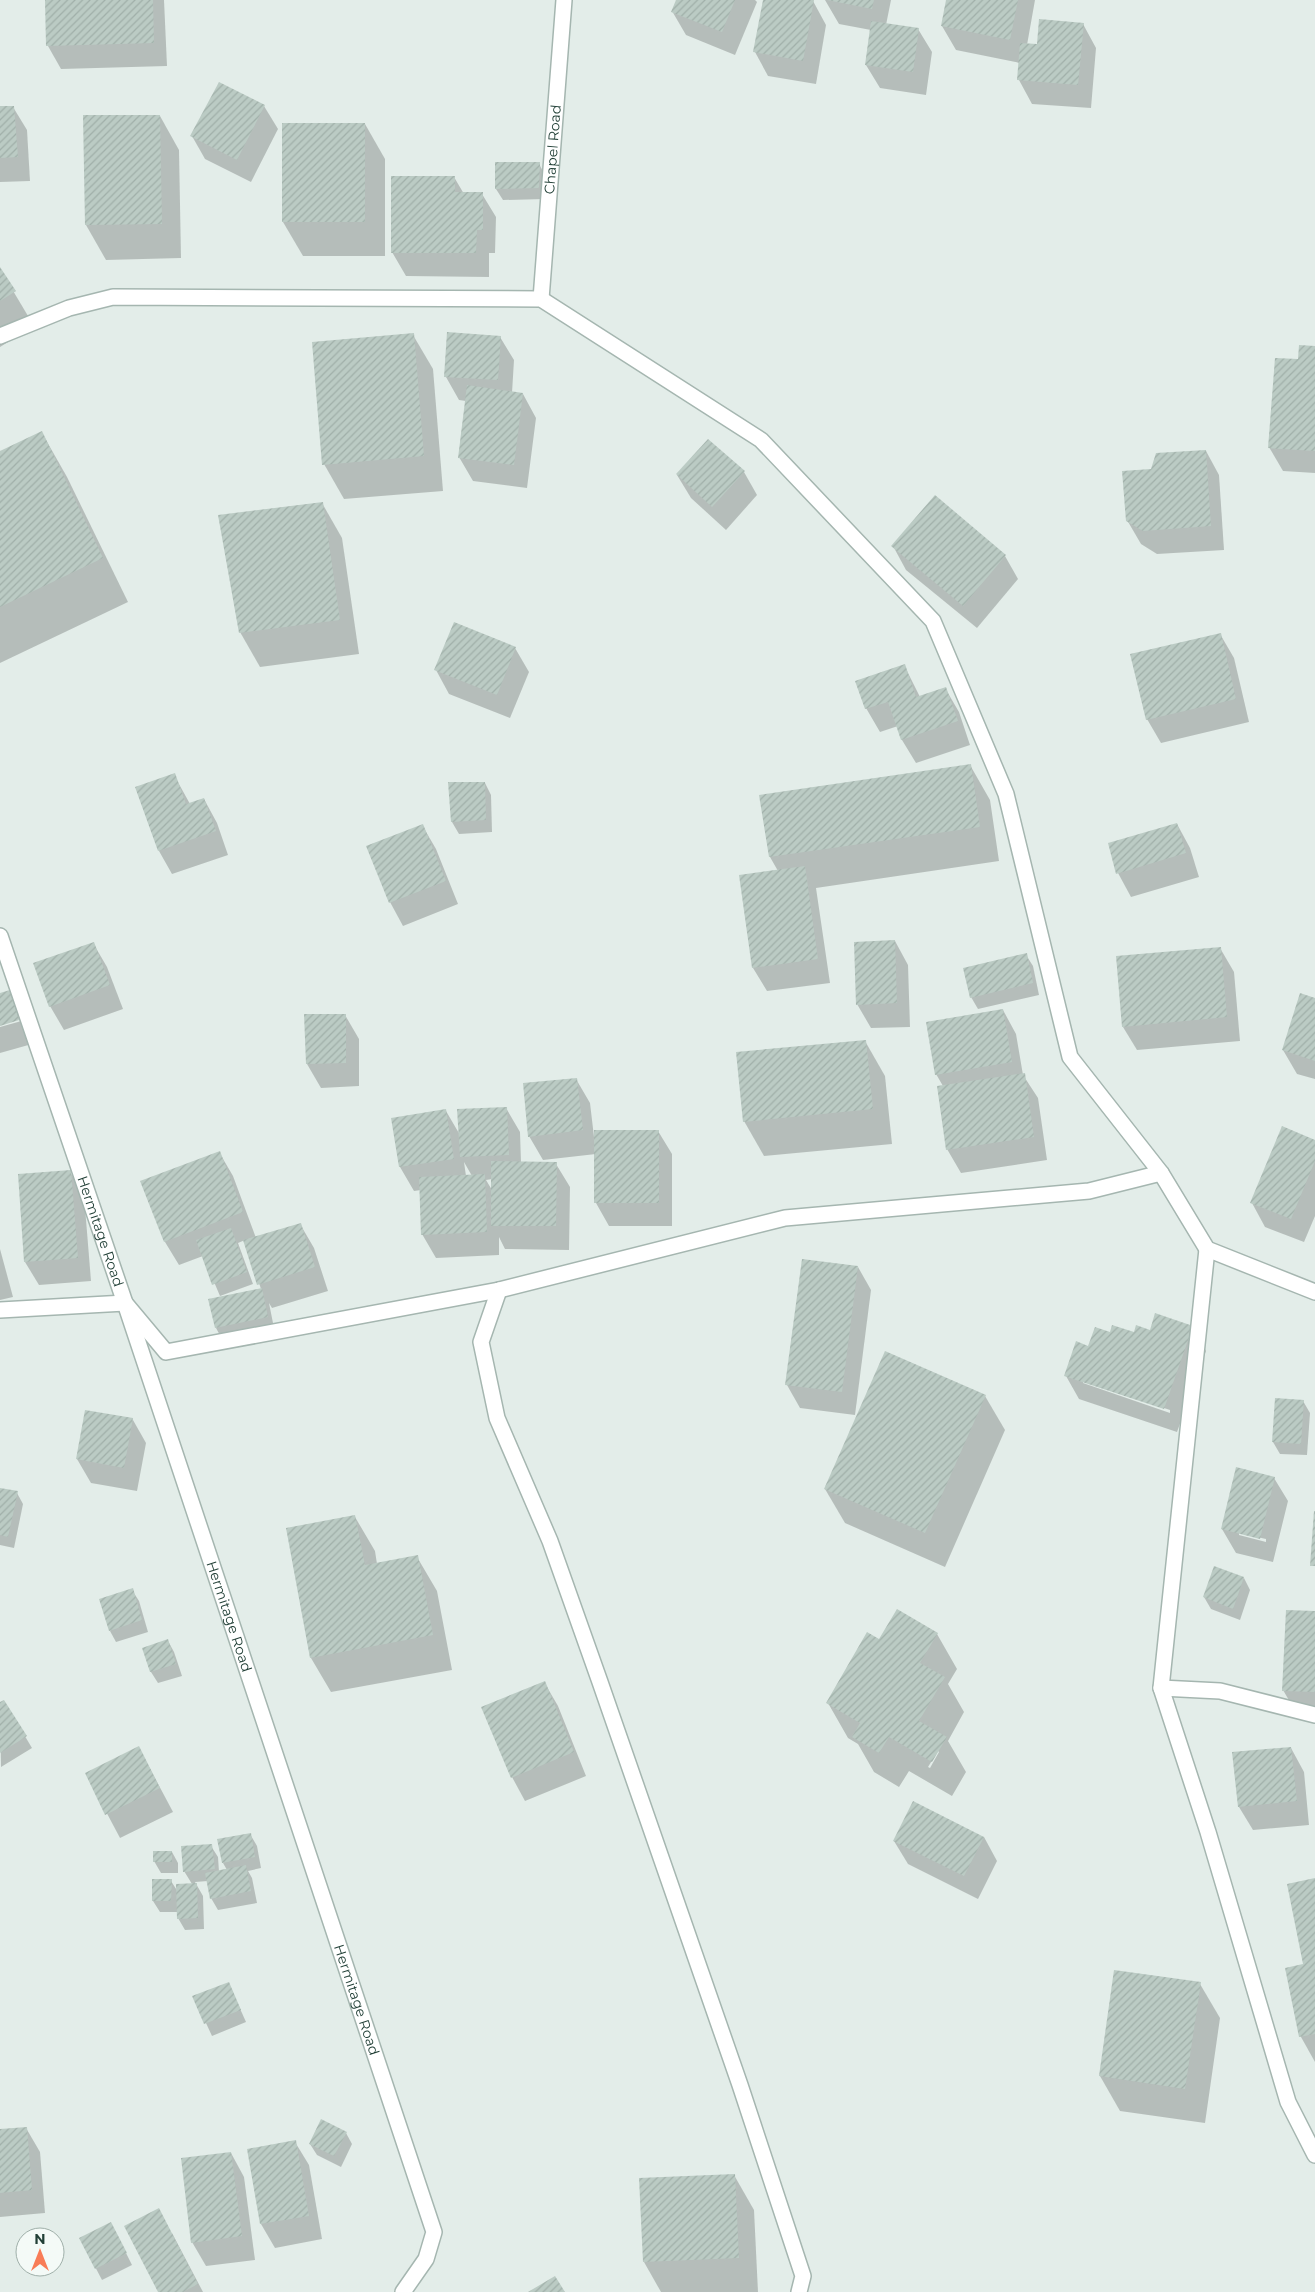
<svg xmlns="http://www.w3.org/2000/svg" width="1315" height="2292" font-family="Montserrat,sans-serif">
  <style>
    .shadow { fill: #0003; fill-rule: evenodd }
    .building { fill: url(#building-hatch) }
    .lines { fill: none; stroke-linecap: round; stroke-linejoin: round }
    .minor-casing { stroke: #a5b6b0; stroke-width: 18 }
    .minor { stroke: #fff; stroke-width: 15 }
    .labels { text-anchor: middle; stroke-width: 4.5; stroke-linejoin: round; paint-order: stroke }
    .street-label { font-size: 14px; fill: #224037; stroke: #f4faf7 }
  </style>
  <defs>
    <pattern id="building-hatch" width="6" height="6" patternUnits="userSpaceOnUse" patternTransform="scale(1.25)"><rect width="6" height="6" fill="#bbcbc4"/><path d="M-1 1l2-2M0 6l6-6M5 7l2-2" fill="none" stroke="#a0afa9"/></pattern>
  </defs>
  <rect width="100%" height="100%" fill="#e3ede9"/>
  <g class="shadow">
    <path d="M46,0H164L167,66L61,69L48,46Z"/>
    <path d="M677,0H755L757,2L735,55L686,35L672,11Z"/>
    <path d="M764,0L813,1L826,25L816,84L768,76L755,52Z"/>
    <path d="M825,0H891L886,25L918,29L932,52L926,95L880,88L866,65L871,30L839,24Z"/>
    <path d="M947,0H1035L1027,45L1039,46L1083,24L1096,48L1091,108L1032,104L1019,80L1020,63L956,50L942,26Z"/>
    <path d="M264,106L278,129L251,182L205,159L192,136Z"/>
    <path d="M0,107H13L27,130L30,181L0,182Z"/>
    <path d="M160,116L179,150L181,258L106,260L86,225L84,117Z"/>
    <path d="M365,124L385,159V256H303L283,222Z"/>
    <path d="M539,164L545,175V199L503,200L496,189Z"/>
    <path d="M454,177L464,194H482L496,217L495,253H489V277L406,276L392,252Z"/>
    <path d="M0,269L34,326L0,347Z"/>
    <path d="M413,335L433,369L443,491L344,499L324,464Z"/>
    <path d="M500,337L514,360L512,393L523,394L536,418L527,488L473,481L459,457L466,401L459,400L446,377Z"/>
    <path d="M1315,347V473L1283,471L1269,447Z"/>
    <path d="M42,433L67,477L128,602L0,663V452Z"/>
    <path d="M1206,451L1219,475L1224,550L1157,554L1141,544L1127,520L1152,470Z"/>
    <path d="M744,472L757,495L726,530L691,498L677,475Z"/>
    <path d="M322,503L342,538L359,654L260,667L240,632Z"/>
    <path d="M893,546L1005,556L1018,579L977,628L906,570Z"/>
    <path d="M1220,634L1234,658L1249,722L1161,743L1147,719Z"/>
    <path d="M515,648L529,672L510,718L449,694L436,670Z"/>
    <path d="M904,665L920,697L945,688L959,712L970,745L916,763L902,740L898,726L880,732L866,708Z"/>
    <path d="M970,765L990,800L999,861L816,888L830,983L767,991L753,968L778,871L770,857L761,796Z"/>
    <path d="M174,775L190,804L204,799L217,823L228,855L172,874L159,851Z"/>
    <path d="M485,783L491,795L492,832L459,834L452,822Z"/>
    <path d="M1177,824L1190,848L1199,877L1131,897L1118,873Z"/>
    <path d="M422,825L436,849L458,904L403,926L390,902Z"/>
    <path d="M895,941L908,965L910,1027L871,1028L857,1004Z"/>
    <path d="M93,943L107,967L123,1009L64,1030L50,1006Z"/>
    <path d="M1220,948L1234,972L1240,1041L1137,1050L1123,1027Z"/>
    <path d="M1026,955L1033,966L1039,995L978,1009L971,997Z"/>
    <path d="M10,991L24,1017L0,1025V994Z"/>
    <path d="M1315,1000V1079L1297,1074L1283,1050Z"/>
    <path d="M1003,1010L1016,1034L1023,1075L1038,1098L1047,1160L961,1173L947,1149L943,1086L936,1074Z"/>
    <path d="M345,1015L359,1039V1086L321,1088L307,1064Z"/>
    <path d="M25,1020L32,1044L0,1053V1027Z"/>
    <path d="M865,1041L885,1076L892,1144L764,1156L744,1121Z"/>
    <path d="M576,1079L590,1103L594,1137L658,1131L672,1154V1226H609L596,1203V1154L543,1160L529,1136Z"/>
    <path d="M506,1108L520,1132L521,1163L556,1164L570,1187L569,1250L505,1249L499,1237V1255L436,1258L422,1234L421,1190L414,1191L400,1167L392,1119L446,1111L460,1135ZM464,1162L472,1176H466ZM492,1179V1190L486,1180Z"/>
    <path d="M1315,1141V1216L1304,1242L1265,1227L1252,1203Z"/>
    <path d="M219,1152L233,1176L256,1238L300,1224L314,1248L328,1291L272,1308L269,1303L274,1328L222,1339L216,1328L261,1289L245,1240L238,1243L253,1284L220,1296L203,1256L179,1265L165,1242L142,1182Z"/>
    <path d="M70,1172L84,1195L91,1281L39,1285L25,1262Z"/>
    <path d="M0,1249L13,1297L0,1300Z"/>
    <path d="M858,1267L871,1290L855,1415L800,1408L787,1385Z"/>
    <path d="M1192,1327L1206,1351L1177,1432L1079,1399L1066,1376L1089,1347L1111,1333L1135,1334ZM1083,1381L1170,1410V1413L1083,1383Z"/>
    <path d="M985,1396L1005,1430L945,1567L845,1523L825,1489Z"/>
    <path d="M1303,1401L1310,1413L1307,1455L1280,1454L1273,1442Z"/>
    <path d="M133,1420L146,1443L137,1491L91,1483L77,1459Z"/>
    <path d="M1274,1478L1288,1501L1273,1562L1236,1553L1222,1529ZM1239,1533L1266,1539V1542L1239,1535Z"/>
    <path d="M0,1489L17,1493L23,1504L14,1548L0,1545Z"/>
    <path d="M355,1517L375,1551L377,1564L417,1557L437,1591L452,1670L331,1692L311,1658L287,1529Z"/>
    <path d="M1244,1578L1250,1590L1240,1620L1211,1609L1204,1597Z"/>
    <path d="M132,1590L139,1601L148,1632L116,1642L110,1631Z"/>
    <path d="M1315,1613V1715L1297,1714L1283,1690Z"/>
    <path d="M937,1634L957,1669L948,1684L964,1712L948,1741L966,1772L952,1796L909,1771L899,1787L874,1772L858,1744L848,1738L828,1703L880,1641ZM938,1751L939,1752L930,1768L928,1767Z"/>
    <path d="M168,1641L174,1652L182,1676L158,1683L151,1672L144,1649Z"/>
    <path d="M544,1682L558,1706L586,1776L525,1801L512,1777Z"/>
    <path d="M4,1701L32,1748L1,1767L0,1704Z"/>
    <path d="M139,1748L173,1812L120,1838L86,1774Z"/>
    <path d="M1291,1748L1304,1772L1309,1825L1253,1830L1239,1807Z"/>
    <path d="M250,1834L257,1846L261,1868L248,1871L252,1878L257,1903L218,1910L211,1898L208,1881L195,1882L203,1896L204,1929L185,1930L178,1918V1912H160L153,1901L171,1881L178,1892L192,1884L184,1871L211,1846L218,1857L219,1872L227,1870L223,1863Z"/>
    <path d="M984,1837L997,1861L978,1899L908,1864L894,1841Z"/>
    <path d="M172,1852L178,1863V1873H161L154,1861Z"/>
    <path d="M1315,1879V2062L1301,2037L1304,1965Z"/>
    <path d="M229,1984L246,2022L212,2036L194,1997Z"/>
    <path d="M1200,1984L1220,2018L1205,2123L1120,2111L1100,2076Z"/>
    <path d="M26,2128L40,2152L45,2213L0,2217V2130Z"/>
    <path d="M346,2133L352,2144L341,2167L317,2155L310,2144Z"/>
    <path d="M295,2142L309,2165L322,2239L275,2248L261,2224L248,2150Z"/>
    <path d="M231,2153L244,2177L255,2260L206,2266L192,2242Z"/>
    <path d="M734,2175L754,2210L758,2292H661L644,2262Z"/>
    <path d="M172,2233L203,2292H160Z"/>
    <path d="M117,2235L132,2265L102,2280L80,2238Z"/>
  </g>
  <g class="building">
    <path d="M45,0H153L154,43L46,46Z"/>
    <path d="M676,0H735L722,32L671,12Z"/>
    <path d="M763,0H814L803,61L753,52Z"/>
    <path d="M827,0H874L872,9Z"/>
    <path d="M946,0H1018L1010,40L941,26Z"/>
    <path d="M1039,19L1084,23L1078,85L1017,80L1020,43L1037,44Z"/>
    <path d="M871,21L919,28L913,72L865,65Z"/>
    <path d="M219,82L265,105L237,160L190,136Z"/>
    <path d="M0,106H14L18,157L0,158Z"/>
    <path d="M83,115H160L162,224L85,225Z"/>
    <rect x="282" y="123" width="83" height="99"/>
    <path d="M495,162H540L539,188L495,189Z"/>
    <path d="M391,176H455V192H483V230H477L476,253H391Z"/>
    <path d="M0,267L16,291L0,301Z"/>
    <path d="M447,332L501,336L498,380L444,377Z"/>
    <path d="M414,333L424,456L322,465L312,342Z"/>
    <path d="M1299,345L1315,346V451L1268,448L1275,358L1298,359Z"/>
    <path d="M467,385L523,393L514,465L458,458Z"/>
    <path d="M42,431L103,558L0,607V451Z"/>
    <path d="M708,439L745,471L712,507L676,474Z"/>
    <path d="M1206,450L1211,526L1143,531L1126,521L1122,471L1151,469L1156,453Z"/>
    <path d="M935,495L1006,555L963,606L891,546Z"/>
    <path d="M323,502L340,620L239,633L218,515Z"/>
    <path d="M454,622L516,647L497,695L434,670Z"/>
    <path d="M1221,633L1236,699L1146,720L1130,654Z"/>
    <path d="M905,664L916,697L946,687L958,721L901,740L888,702L865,709L855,681Z"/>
    <path d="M971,764L980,827L769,857L759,795Z"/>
    <path d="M175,773L186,804L204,798L216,831L158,851L135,787Z"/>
    <path d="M448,782H485L486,820L451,822Z"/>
    <path d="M1177,823L1186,853L1116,874L1108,843Z"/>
    <path d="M423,824L446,881L389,903L366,846Z"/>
    <path d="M805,866L818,959L752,968L739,875Z"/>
    <path d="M895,940L897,1003L856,1005L854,942Z"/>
    <path d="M94,942L110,985L49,1007L33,963Z"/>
    <path d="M1221,947L1227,1017L1122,1027L1116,956Z"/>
    <path d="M1027,953L1033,983L970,998L963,968Z"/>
    <path d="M10,990L19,1020L0,1026V993Z"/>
    <path d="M1300,993L1315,998V1061L1282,1050Z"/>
    <path d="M1003,1009L1012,1062L935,1075L926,1022Z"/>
    <path d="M304,1014H346V1063L306,1064Z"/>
    <path d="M866,1040L873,1109L743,1122L736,1052Z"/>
    <path d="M1025,1073L1034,1137L946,1150L937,1086Z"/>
    <path d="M577,1078L583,1130L528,1137L523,1083Z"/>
    <path d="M507,1107L509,1155L460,1157L457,1109Z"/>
    <path d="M446,1109L454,1159L399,1167L391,1118Z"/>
    <path d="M1282,1126L1315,1140V1161L1291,1219L1250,1203Z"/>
    <rect x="594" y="1130" width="65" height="73"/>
    <path d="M220,1151L243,1212L164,1242L140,1181Z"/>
    <path d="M491,1161L557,1162L556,1226H491Z"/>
    <path d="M71,1170L78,1258L24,1262L18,1174Z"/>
    <path d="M485,1174L487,1232L421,1235L419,1177Z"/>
    <path d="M301,1223L315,1267L257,1285L243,1240Z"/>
    <path d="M231,1228L247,1272L212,1285L196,1240Z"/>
    <path d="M802,1259L858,1266L842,1392L785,1385Z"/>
    <path d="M262,1288L268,1317L215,1328L208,1299Z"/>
    <path d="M1155,1313L1193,1326L1164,1409L1064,1376L1076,1341L1088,1346L1095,1327L1110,1332L1112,1325L1134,1332L1136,1325L1150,1330Z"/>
    <path d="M885,1351L986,1395L925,1533L824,1489Z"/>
    <path d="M1275,1398L1304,1400L1301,1444L1272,1442Z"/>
    <path d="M85,1410L133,1418L124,1468L76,1459Z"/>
    <path d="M1236,1467L1275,1477L1260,1539L1221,1529Z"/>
    <path d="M0,1488L18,1491L8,1537L0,1535Z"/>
    <path d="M1314,1511H1315V1566H1310Z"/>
    <path d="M355,1515L365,1565L418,1555L433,1635L310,1658L286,1528Z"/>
    <path d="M1214,1566L1244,1577L1233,1609L1203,1597Z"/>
    <path d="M133,1588L142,1620L109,1631L99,1599Z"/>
    <path d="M897,1609L938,1633L920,1663L945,1677L919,1721L947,1737L932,1762L889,1737L879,1753L852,1737L860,1723L826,1703L867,1632L879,1639Z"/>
    <path d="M1286,1610L1315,1611V1692L1282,1691Z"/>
    <path d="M168,1639L176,1664L150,1672L142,1648Z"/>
    <path d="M545,1681L574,1752L511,1778L481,1707Z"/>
    <path d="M4,1700L27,1736L0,1753V1702Z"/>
    <path d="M139,1746L160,1788L105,1815L85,1773Z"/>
    <path d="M1291,1747L1297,1801L1238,1807L1232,1752Z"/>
    <path d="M913,1801L984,1837L964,1876L893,1841Z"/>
    <path d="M251,1833L255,1857L222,1863L217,1839Z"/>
    <path d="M212,1844L215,1869L183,1872L181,1846Z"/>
    <rect x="153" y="1851" width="19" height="11"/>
    <path d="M246,1865L251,1891L210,1899L205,1873Z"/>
    <path d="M1315,1878V2034L1299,2037L1285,1968L1303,1964L1287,1884Z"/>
    <path d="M152,1879H172L171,1901H152Z"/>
    <path d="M197,1883L198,1918L177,1919L176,1884Z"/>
    <path d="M1114,1970L1201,1982L1185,2089L1099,2076Z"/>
    <path d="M229,1982L241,2010L204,2024L192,1996Z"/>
    <path d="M321,2119L347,2132L334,2156L309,2144Z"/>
    <path d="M27,2127L32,2190L0,2193V2129Z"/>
    <path d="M296,2140L309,2216L260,2224L247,2149Z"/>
    <path d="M231,2152L242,2236L191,2243L181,2158Z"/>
    <path d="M735,2174L739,2258L643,2262L639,2178Z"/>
    <path d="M159,2208L198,2284L183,2292H158L124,2226Z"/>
    <path d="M111,2222L127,2253L95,2269L79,2238Z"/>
    <path d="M555,2276L565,2292H528Z"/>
  </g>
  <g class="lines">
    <g class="minor-casing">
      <g id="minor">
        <path id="s1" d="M541,299L564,0"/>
        <path d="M0,336L69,308L113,297L541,299L761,440L933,621L1006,794L1070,1057L1161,1173L1207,1249L1315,1292"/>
        <path id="s2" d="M0,936L125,1303L434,2232L426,2259L403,2292"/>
        <path d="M1207,1249L1161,1688L1208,1832L1288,2102L1315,2155"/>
        <path d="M499,1290L481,1342L497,1418L550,1541L600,1682L740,2085L803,2276L799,2292"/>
        <path d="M0,1310L125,1303L166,1352L499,1290L785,1218L1089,1191L1161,1173"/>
        <path d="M1161,1688L1220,1691L1315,1715"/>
      </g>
    </g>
    <use href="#minor" class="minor"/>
  </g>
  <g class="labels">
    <g class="street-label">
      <text dy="5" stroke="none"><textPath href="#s1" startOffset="150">Chapel Road</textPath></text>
      <text dy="5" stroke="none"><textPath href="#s2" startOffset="312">Hermitage Road</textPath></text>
      <text dy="5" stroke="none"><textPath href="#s2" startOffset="718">Hermitage Road</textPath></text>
      <text dy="5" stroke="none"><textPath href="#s2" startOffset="1122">Hermitage Road</textPath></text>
    </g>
  </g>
  <g transform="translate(40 2252)"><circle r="24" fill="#f4faf7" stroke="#a0b0aa"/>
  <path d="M0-4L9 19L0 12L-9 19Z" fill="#f87c57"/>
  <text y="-8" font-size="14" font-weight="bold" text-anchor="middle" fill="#224037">N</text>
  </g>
</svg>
